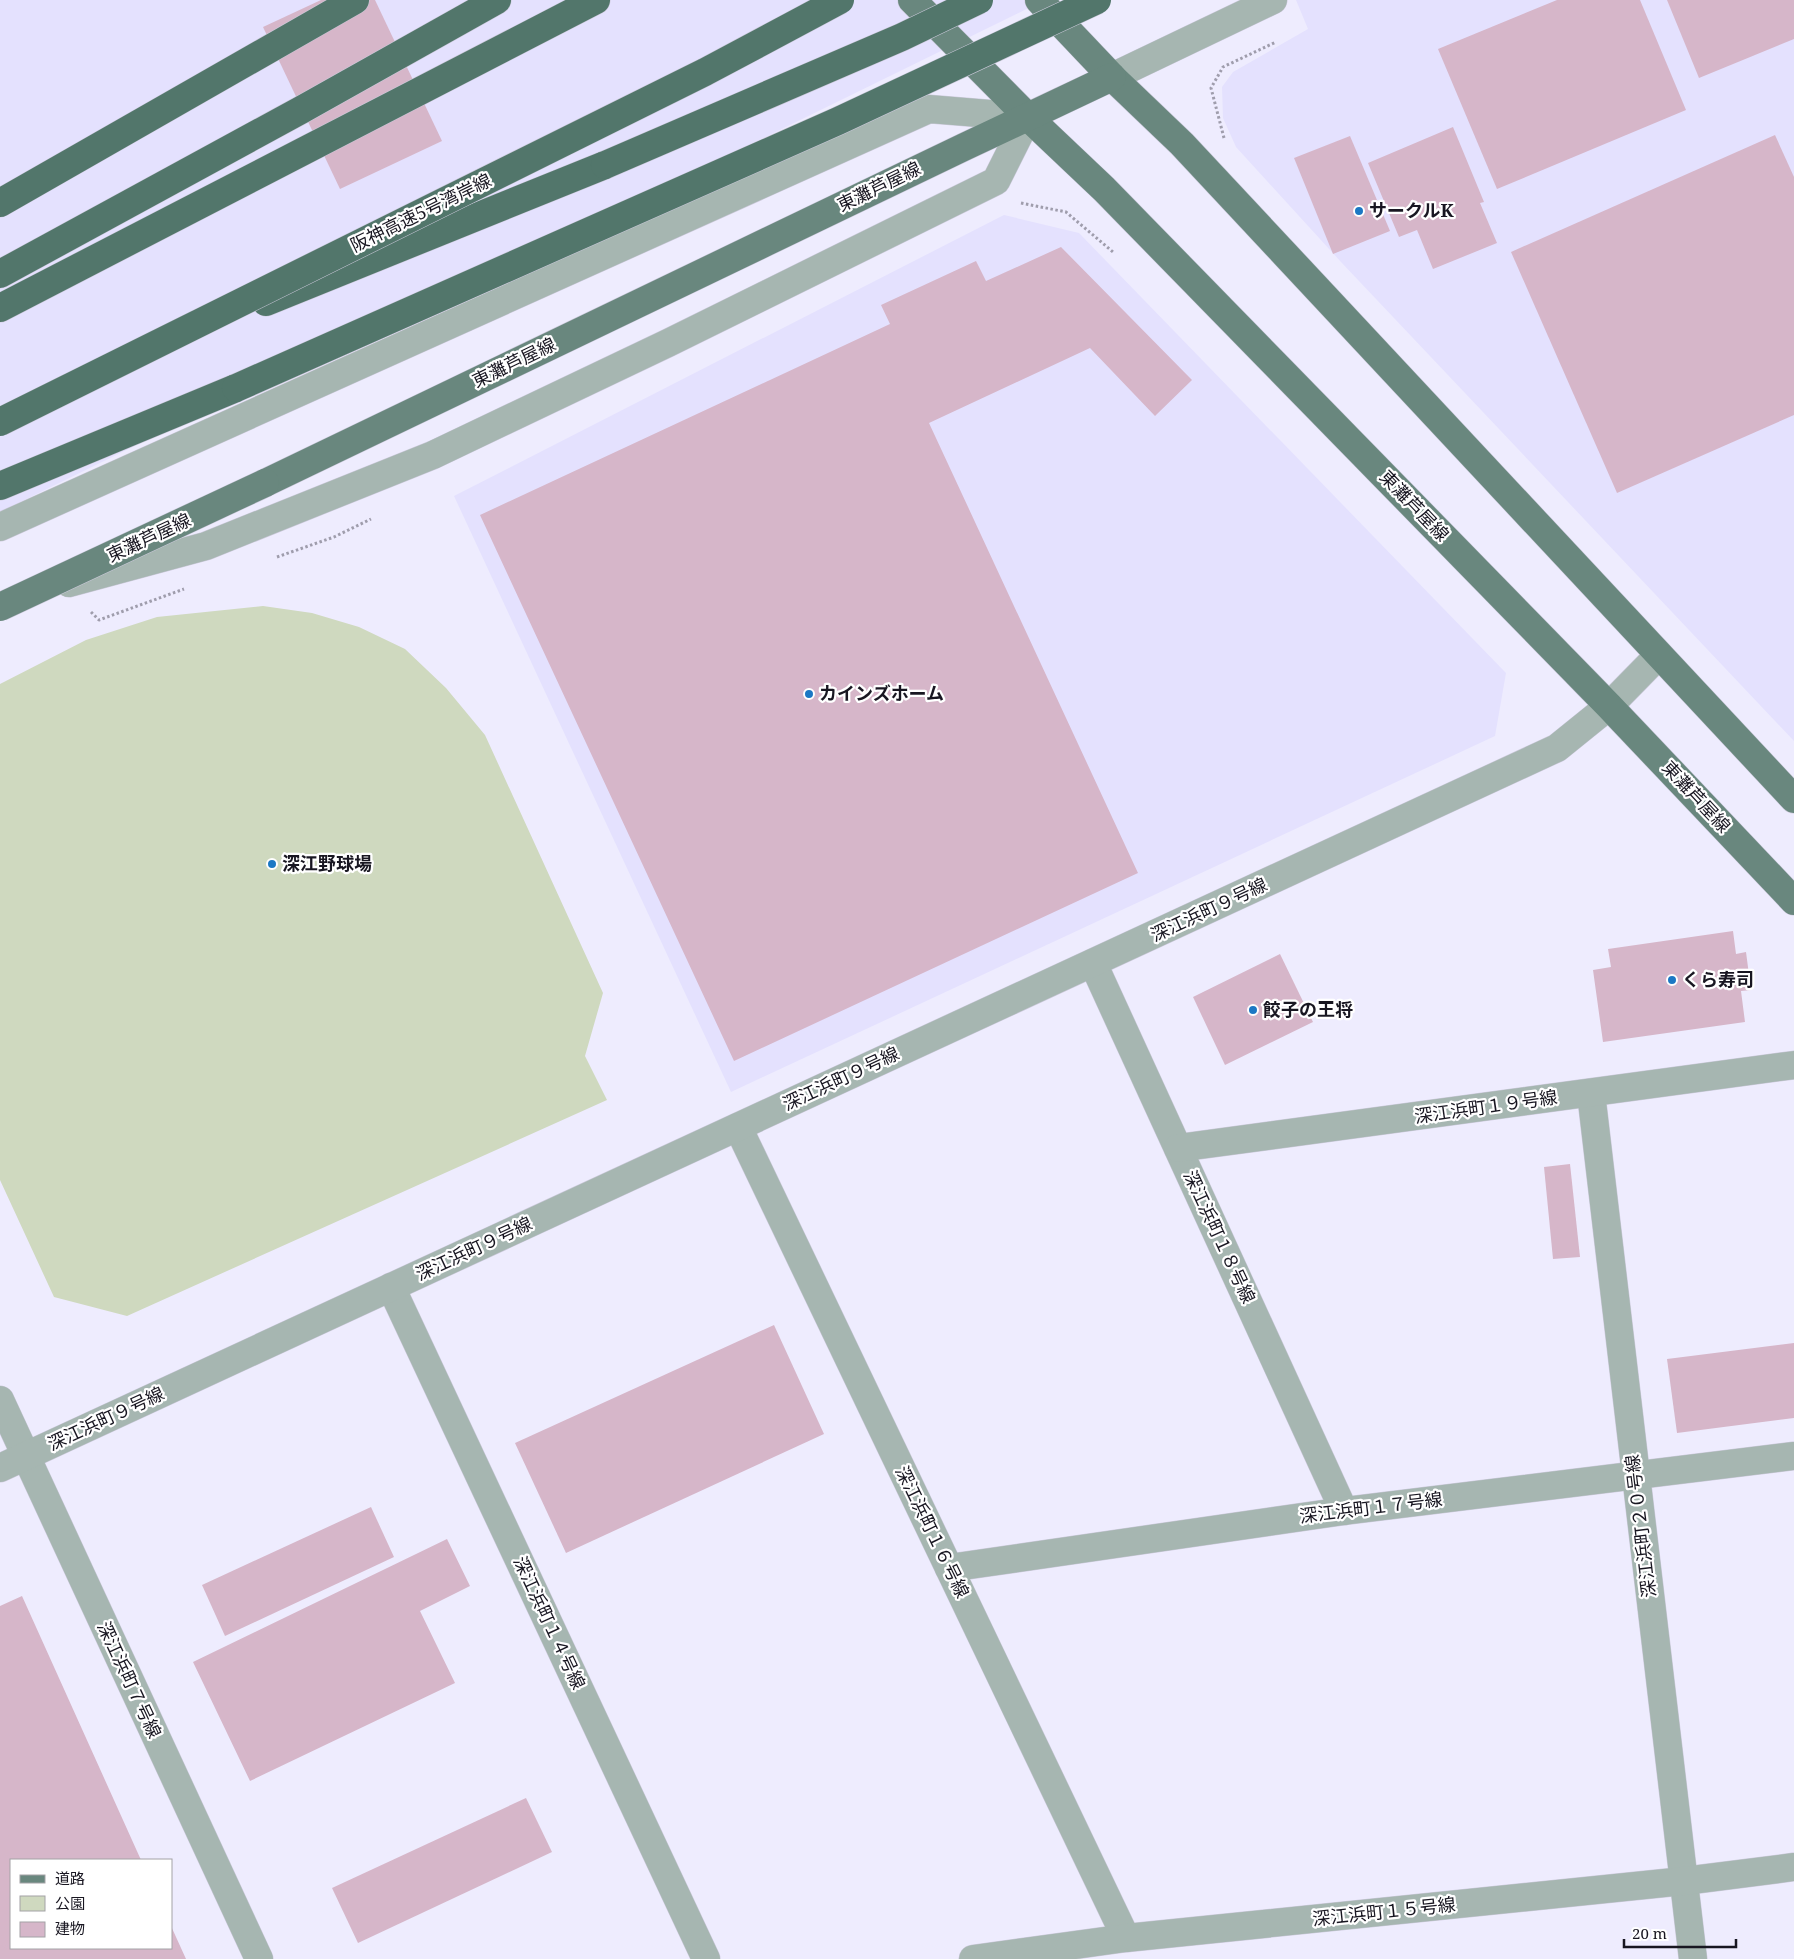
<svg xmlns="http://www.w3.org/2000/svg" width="1794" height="1959" font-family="'Noto Serif','Noto Sans JP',serif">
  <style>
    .built { fill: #e4e1fe }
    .green { fill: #cfd9bf }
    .building { fill: #d6b6c9 }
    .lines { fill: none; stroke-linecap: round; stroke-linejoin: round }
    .minor-casing { stroke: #cccadb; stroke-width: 29 }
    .major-casing { stroke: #cccadb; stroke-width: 29 }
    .highway-casing { stroke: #cccadb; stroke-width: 29 }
    .path { stroke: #9f9dac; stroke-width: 3; stroke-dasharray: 2.5 2.5; stroke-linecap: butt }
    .minor { stroke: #a6b6b1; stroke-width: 28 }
    .major { stroke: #69877e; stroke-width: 28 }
    .highway { stroke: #52766b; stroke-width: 28 }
    .major-bridge-casing { stroke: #cccadb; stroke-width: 29; stroke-linecap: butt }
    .highway-bridge-casing { stroke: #cccadb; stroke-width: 29; stroke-linecap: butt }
    .major-bridge { stroke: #69877e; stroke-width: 28 }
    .highway-bridge { stroke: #52766b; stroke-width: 28 }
    .poi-dot { fill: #1b78c4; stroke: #fff; stroke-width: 2 }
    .labels { text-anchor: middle; stroke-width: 4.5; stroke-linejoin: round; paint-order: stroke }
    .street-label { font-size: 18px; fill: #181621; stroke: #fff }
    .poi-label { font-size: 18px; font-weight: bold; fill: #181621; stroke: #fff; text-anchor: start }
  </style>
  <rect width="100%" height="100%" fill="#eeecfe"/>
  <g class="built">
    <path d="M0,0H1045L0,512Z"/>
    <path d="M1296,0H1794V741L1341,262L1236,147L1223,118L1222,87L1233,72L1308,29Z"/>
    <path d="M1004,215L1079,233L1506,673L1495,736L731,1092L454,496Z"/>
  </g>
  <path class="green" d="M263,606L312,613L359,627L405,649L446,688L485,735L603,993L585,1056L607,1100L127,1316L54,1297L0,1180V684L86,640L157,617Z"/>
  <g class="building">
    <path d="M321,0H375L442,141L340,189L263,27Z"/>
    <path d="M1557,0H1640L1686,110L1497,189L1438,49Z"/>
    <path d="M1667,0H1794V39L1699,78Z"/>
    <path d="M1453,127L1484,202L1480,203L1497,243L1433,269L1417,230L1399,237L1368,163Z"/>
    <path d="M1775,135L1794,177V415L1617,493L1511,252Z"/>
    <path d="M1350,136L1390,231L1333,254L1294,158Z"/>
    <path d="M1061,247L1192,380L1155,416L1090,348L929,423L1138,873L734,1061L480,515L890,324L881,305L976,261L986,281Z"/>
    <path d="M1733,931L1736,954L1746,952L1751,990L1741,991L1745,1022L1603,1042L1593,970L1611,967L1608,949Z"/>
    <path d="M1280,954L1313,1022L1225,1065L1193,997Z"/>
    <path d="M1570,1164L1580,1257L1553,1259L1544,1167Z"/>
    <path d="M774,1325L824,1434L566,1553L515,1443Z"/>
    <path d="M1794,1343V1418L1677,1433L1667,1359Z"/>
    <path d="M371,1507L394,1557L225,1636L202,1585Z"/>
    <path d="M447,1539L470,1586L420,1611L455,1683L250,1781L193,1662Z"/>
    <path d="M22,1596L141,1860H11V1948H171V1926L186,1959H0V1606Z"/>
    <path d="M526,1798L552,1852L358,1943L332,1888Z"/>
  </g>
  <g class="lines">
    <g class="minor-casing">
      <g id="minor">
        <path d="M1112,77L1273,0"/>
        <path d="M0,527L929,109L1028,117L996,181L668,343L433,455L206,546L69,583"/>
        <path d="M1093,963L1344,1511"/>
        <path d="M1591,1093L1693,1959"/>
        <path d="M738,1127L1126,1938"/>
        <path d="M1178,1148L1794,1065"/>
        <path d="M391,1287L706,1959"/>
        <path d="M0,1400L259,1959"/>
        <path d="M0,1468L1557,748L1609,706L1659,655"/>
        <path d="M949,1568L1344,1511L1794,1456"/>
        <path d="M973,1959L1126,1938L1684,1881L1794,1867"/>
      </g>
    </g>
    <g class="major-casing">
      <g id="major">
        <path d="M912,0L1028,117L1104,189L1609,706L1794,901"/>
        <path d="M1039,0L1112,77L1182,144L1794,799"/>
        <path d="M265,483L964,147L1112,77"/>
      </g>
    </g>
    <g class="highway-casing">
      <g id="highway">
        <path d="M0,203L355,0"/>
        <path d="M0,274L301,110L497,0"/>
        <path d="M266,302L605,165"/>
        <path d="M0,308L596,0"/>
        <path d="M0,486L236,388"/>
      </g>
    </g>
    <g class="path">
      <path d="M1224,138L1211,88L1223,67L1276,42"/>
      <path d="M1021,203L1066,212L1113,252"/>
      <path d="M277,557L334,537L371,519"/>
      <path d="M91,612L99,620L184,589"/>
    </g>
    <use href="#minor" class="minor"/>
    <use href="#major" class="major"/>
    <use href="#highway" class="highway"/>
    <g class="major-bridge-casing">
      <path id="major-bridge" d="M0,607L265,483"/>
    </g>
    <g class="highway-bridge-casing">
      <g id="highway-bridge">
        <path d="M605,165L902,37L979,0"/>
        <path d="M236,388L838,121L1097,0"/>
        <path d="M0,422L705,72L840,0"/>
      </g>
    </g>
    <use href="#major-bridge" class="major-bridge"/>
    <use href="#highway-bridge" class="highway-bridge"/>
  </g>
  <g class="poi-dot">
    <circle cx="1359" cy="211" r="5"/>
    <circle cx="809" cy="694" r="5"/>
    <circle cx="272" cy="864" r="5"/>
    <circle cx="1672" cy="980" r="5"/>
    <circle cx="1253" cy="1010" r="5"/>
  </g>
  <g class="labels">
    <g class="street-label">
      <text transform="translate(879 187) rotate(-26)" y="6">東灘芦屋線</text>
      <text transform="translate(421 213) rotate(-26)" y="6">阪神高速5号湾岸線</text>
      <text transform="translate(514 363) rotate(-26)" y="6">東灘芦屋線</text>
      <text transform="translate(1414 506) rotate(46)" y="6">東灘芦屋線</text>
      <text transform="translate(149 538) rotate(-25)" y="6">東灘芦屋線</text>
      <text transform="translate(1696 797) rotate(47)" y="6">東灘芦屋線</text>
      <text transform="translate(1209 910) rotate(-25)" y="6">深江浜町９号線</text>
      <text transform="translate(841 1079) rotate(-25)" y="6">深江浜町９号線</text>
      <text transform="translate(1486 1107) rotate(-8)" y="6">深江浜町１９号線</text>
      <text transform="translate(1219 1237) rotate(65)" y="6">深江浜町１８号線</text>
      <text transform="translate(474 1249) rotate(-25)" y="6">深江浜町９号線</text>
      <text transform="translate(106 1419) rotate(-25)" y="6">深江浜町９号線</text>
      <text transform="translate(1371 1508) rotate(-7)" y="6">深江浜町１７号線</text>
      <text transform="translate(1641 1526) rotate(-97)" y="6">深江浜町２０号線</text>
      <text transform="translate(932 1532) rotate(64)" y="6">深江浜町１６号線</text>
      <text transform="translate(549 1623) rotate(65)" y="6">深江浜町１４号線</text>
      <text transform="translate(129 1680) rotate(65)" y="6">深江浜町７号線</text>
      <text transform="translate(1384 1912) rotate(-6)" y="6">深江浜町１５号線</text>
    </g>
    <g class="poi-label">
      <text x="1369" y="217">サークルK</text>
      <text x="819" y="700">カインズホーム</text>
      <text x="282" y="870">深江野球場</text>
      <text x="1682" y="986">くら寿司</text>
      <text x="1263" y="1016">餃子の王将</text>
    </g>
  </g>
  <rect x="10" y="1859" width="162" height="90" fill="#ffffff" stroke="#a3a2a6"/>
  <rect x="20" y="1875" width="25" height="8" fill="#69877e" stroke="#a3a2a6"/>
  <text x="55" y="1884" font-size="15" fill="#181621">道路</text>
  <rect x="20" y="1896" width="25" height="15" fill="#cfd9bf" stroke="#a3a2a6"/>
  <text x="55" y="1909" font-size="15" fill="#181621">公園</text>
  <rect x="20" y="1922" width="25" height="15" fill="#d6b6c9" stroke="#a3a2a6"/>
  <text x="55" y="1934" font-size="15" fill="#181621">建物</text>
  <path d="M1624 1939v8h112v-8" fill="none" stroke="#181621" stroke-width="2.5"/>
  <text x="1632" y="1939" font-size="15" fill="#181621" stroke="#ffffff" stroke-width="4" paint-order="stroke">20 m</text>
</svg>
